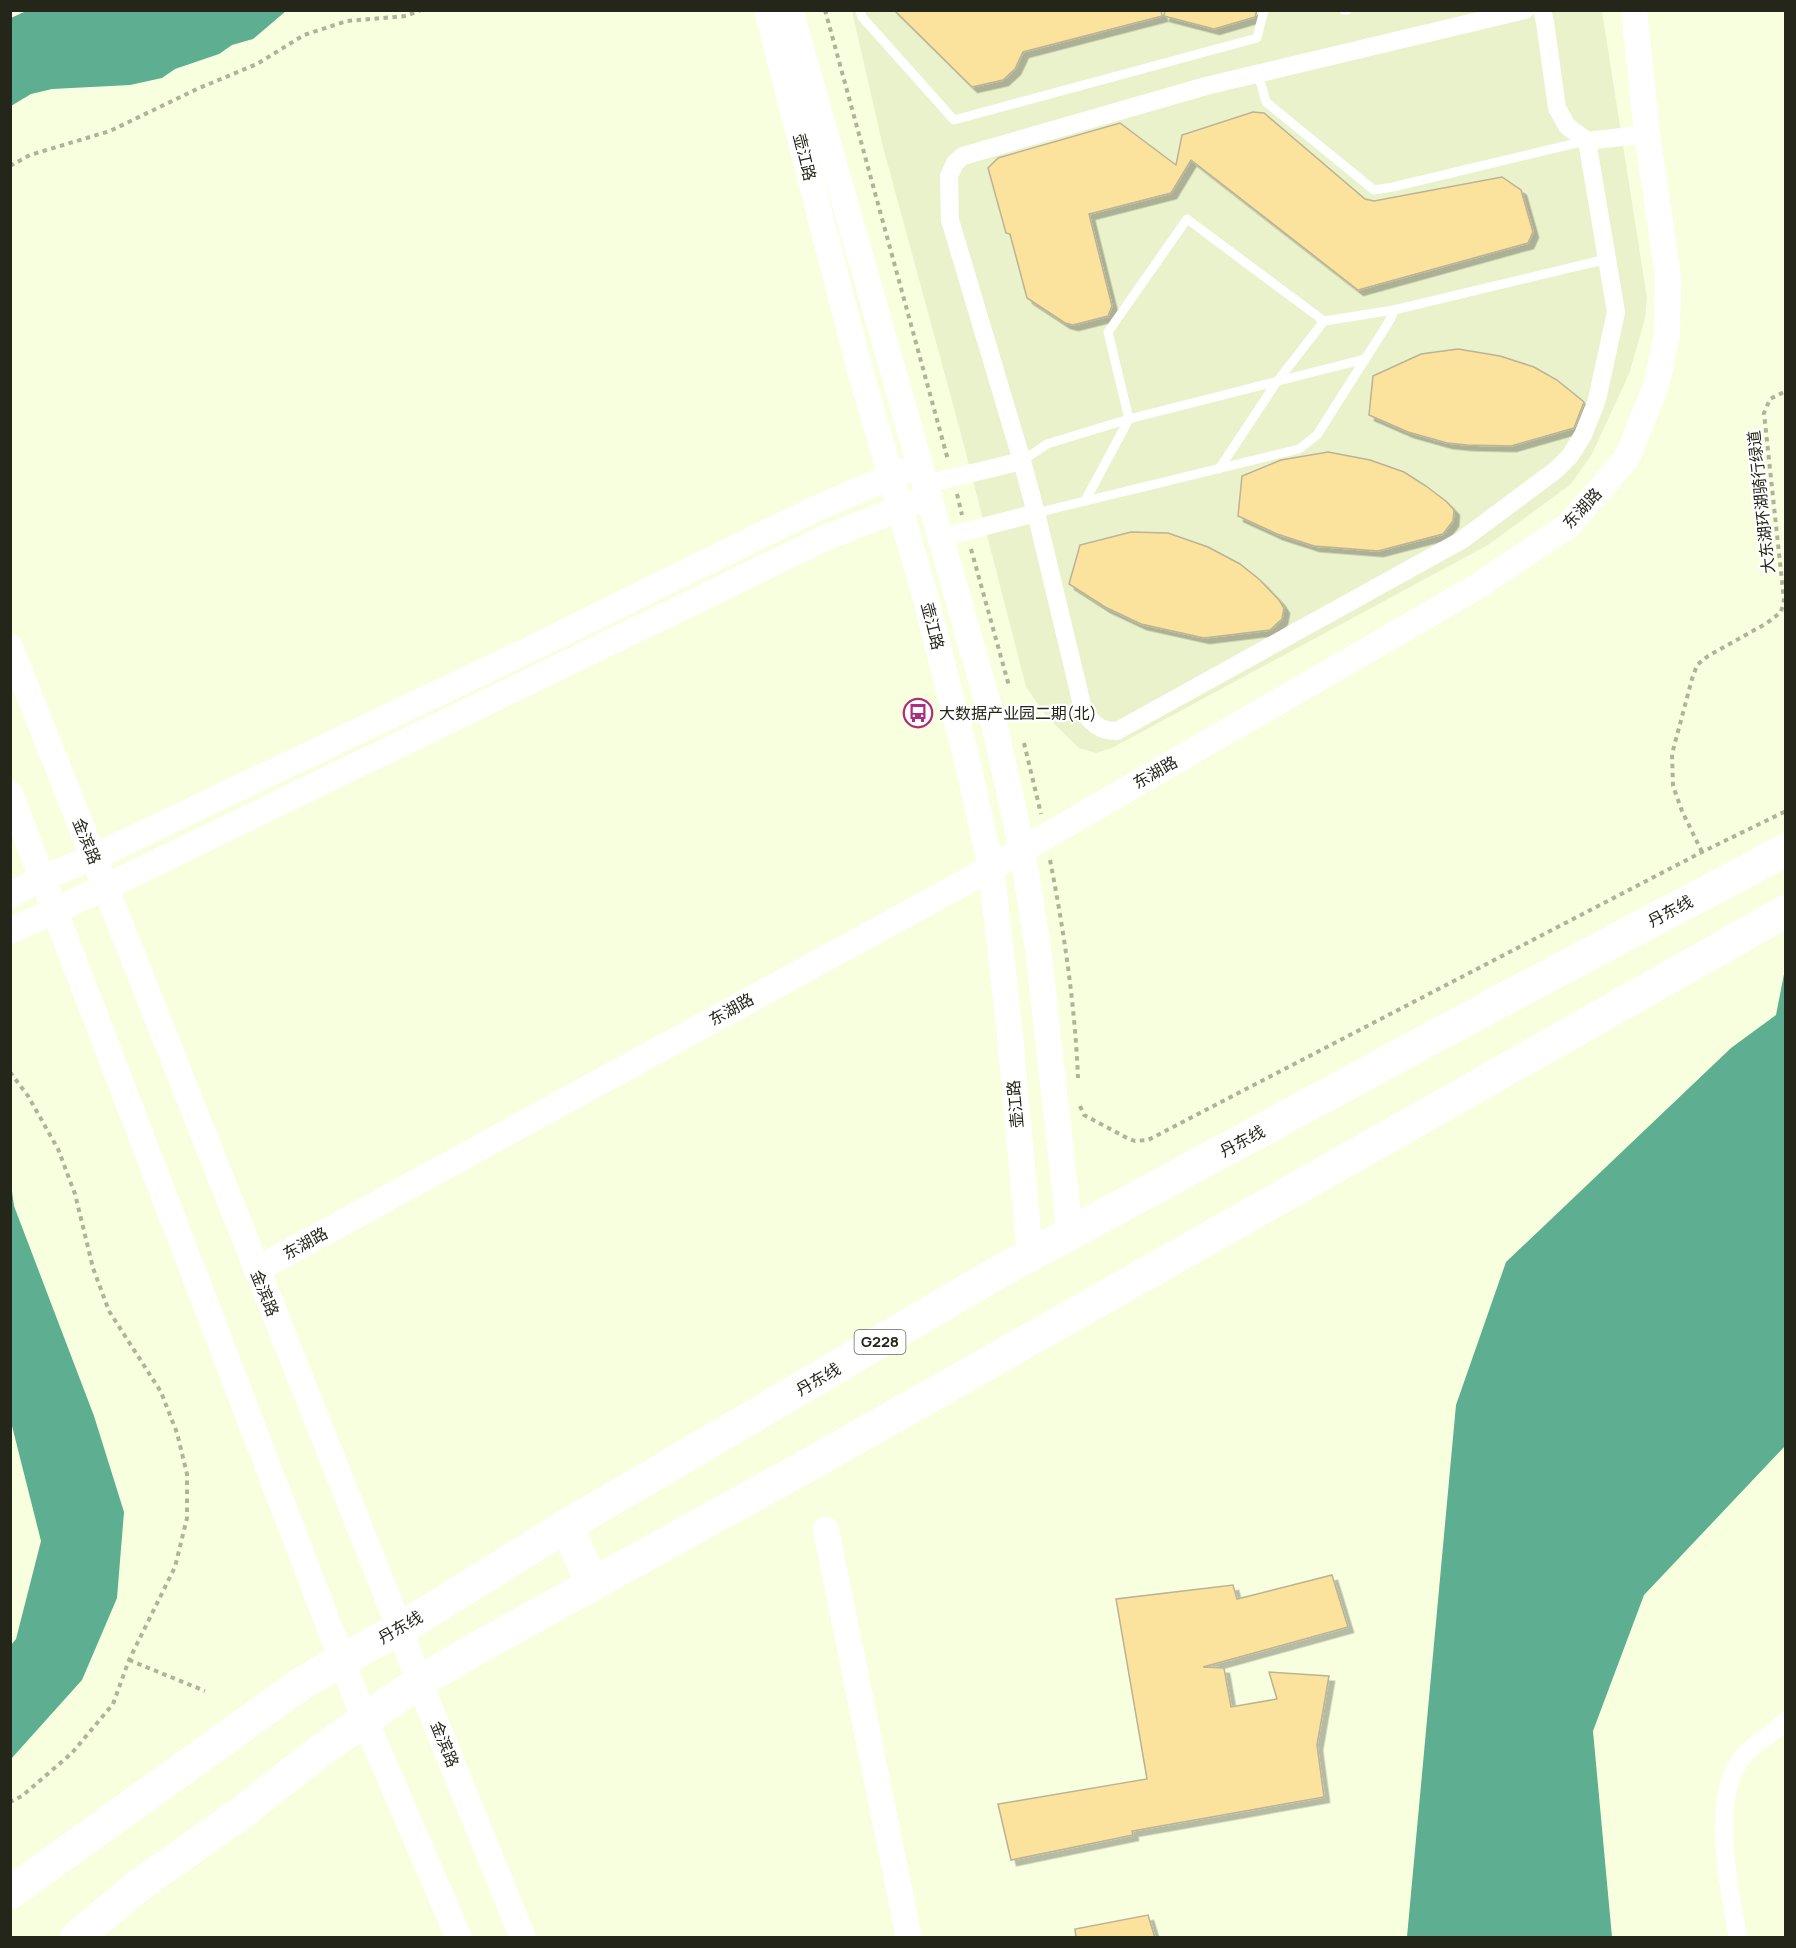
<svg xmlns="http://www.w3.org/2000/svg" width="1796" height="1948" font-family="Manrope,'Noto Sans SC',sans-serif">
  <style>
    .built { fill: #eaf2cb }
    .water { fill: #5eae91 }
    .building { fill: #fbe39e; stroke: #bcb295; stroke-width: 1.5; filter: url(#shadow) }
    .lines { fill: none; stroke-linecap: round; stroke-linejoin: round }
    .path { stroke: #aeb49b; stroke-width: 4; stroke-dasharray: 4.5 4.5; stroke-linecap: butt }
    .lane { stroke: #fff; stroke-width: 9 }
    .street { stroke: #fff; stroke-width: 18 }
    .secondary { stroke: #fff; stroke-width: 26 }
    .highway { stroke: #fff; stroke-width: 33 }
    .labels { text-anchor: middle; stroke-width: 4.5; stroke-linejoin: round; paint-order: stroke }
    .shield { fill: #fff; stroke: #66675f; stroke-width: 1.5 }
    .shield-label { font-size: 15px; font-weight: bold; fill: #24261a }
    .street-label { font-size: 16px; fill: #24261a; stroke: #fff }
    .poi-label { font-size: 16px; fill: #24261a; stroke: #fff; text-anchor: start }
  </style>
  <defs>
    <filter id="shadow"><feDropShadow dx="5.5" dy="5.5" stdDeviation="0" flood-color="#0004"/></filter>
  </defs>
  <rect width="100%" height="100%" fill="#f8ffdf"/>
  <path class="built" d="M852,11H1602L1647,298L1645,319L1629,374L1592,454L1571,484L1488,545L1112,748L1096,753L1079,748L1047,717L1026,687L962,438L883,147Z"/>
  <g class="water">
    <path d="M37,10H286V11L253,39L232,45L219,54L175,69L162,78L130,85L52,89L31,94L11,106V18L24,12Z"/>
    <path d="M1785,969V1446L1644,1595L1593,1731L1612,1937H1407L1456,1405L1506,1262L1731,1048L1776,1015Z"/>
    <path d="M11,1184L14,1206L94,1416L124,1512L117,1598L82,1680L11,1759V1645L16,1639L41,1541L11,1422Z"/>
  </g>
  <g class="building">
    <path d="M894,10H1161L1162,16L1023,52L1015,69L1003,80L972,87Z"/>
    <path d="M1165,10H1257L1255,17L1214,29L1164,16Z"/>
    <path d="M1253,112L1264,113L1365,199L1374,201L1502,177L1521,190L1533,232L1528,243L1358,290L1191,160L1171,193L1089,214L1112,306L1108,316L1073,325L1065,323L1027,298L1010,234L1006,233L988,168L998,158L1120,123L1176,165L1182,135Z"/>
    <path d="M1458,349L1500,356L1534,367L1557,380L1584,402L1574,428L1511,446L1467,445L1447,443L1408,432L1369,415L1373,376L1421,354Z"/>
    <path d="M1328,452L1370,460L1404,472L1426,486L1447,502L1454,510L1453,521L1443,534L1378,551L1314,546L1277,534L1238,516L1242,476L1281,460Z"/>
    <path d="M1131,532L1168,533L1208,547L1240,564L1260,580L1279,600L1284,608L1282,619L1270,630L1204,638L1141,624L1105,607L1069,584L1080,545Z"/>
    <path d="M1332,1575L1348,1627L1203,1667L1224,1668L1231,1707L1277,1699L1269,1672L1329,1676L1317,1745L1324,1797L1132,1831L1133,1835L1011,1860L998,1804L1147,1779L1116,1599L1233,1585L1237,1599Z"/>
    <path d="M1148,1915L1155,1938H1076L1075,1929Z"/>
  </g>
  <g class="lines">
    <g class="path">
      <path d="M825,10L948,460"/>
      <path d="M10,166L30,155L110,131L197,89L257,64L304,35L347,21L406,16L421,10"/>
      <path d="M957,494L962,515"/>
      <path d="M971,549L1009,686"/>
      <path d="M1024,743L1041,814"/>
      <path d="M1702,852L1682,811L1673,786L1672,754L1692,679L1697,665L1708,656L1767,623L1781,612L1784,600L1764,413L1770,399L1786,391"/>
      <path d="M1050,860C1064,931 1075,1005 1078,1078"/>
      <path d="M10,1072L28,1096L58,1149L75,1194L93,1268L109,1311L161,1392L177,1433L187,1474V1518L175,1567L129,1660L113,1704L72,1753L22,1796L10,1802"/>
      <path d="M1080,1106L1084,1115L1127,1138L1135,1141L1148,1140L1702,852L1786,811"/>
      <path d="M129,1660L205,1691"/>
    </g>
    <g class="lane">
      <path d="M860,10L862,17L954,120L1257,38L1264,10"/>
      <path d="M1344,10H1347"/>
      <path d="M1258,73L1266,102L1374,190L1393,187L1585,141"/>
      <path d="M1022,461L1047,444L1129,419L1365,359"/>
      <path d="M1219,469L1276,383L1324,321"/>
      <path d="M1085,501L1129,419L1108,332L1187,219L1324,321L1394,310"/>
      <path d="M1036,513L1299,449L1317,435L1390,320L1394,310L1607,259"/>
    </g>
    <g class="street">
      <path d="M1542,10L1545,22L1557,108L1567,126L1587,141"/>
      <path d="M1022,461L950,220L949,176L955,163L963,156L1206,86L1525,10"/>
      <path d="M926,484L1022,461L1036,513L940,538"/>
      <path d="M1036,513L1084,713C1094,725 1101,731 1117,731L1462,540L1556,470L1570,456L1583,435L1597,400L1616,312L1587,141L1647,134"/>
      <path d="M1738,1938C1730,1888 1707,1794 1746,1753C1757,1741 1774,1733 1786,1721"/>
    </g>
    <g class="secondary">
      <path d="M767,10L860,370L926,599L969,769L991,868L1009,1025L1030,1255"/>
      <path d="M790,10L996,732L1022,849L1038,948L1070,1234"/>
      <path d="M10,647L400,1629L419,1682L523,1938"/>
      <path d="M10,794L365,1720L459,1938"/>
      <path d="M10,895L43,878L94,857L518,655L817,508L905,471"/>
      <path d="M10,931L106,887L825,538L916,502"/>
      <path d="M256,1270L991,868L1478,586L1569,525L1627,458L1657,383L1667,334L1668,275L1647,134L1634,10"/>
      <path d="M826,1530L909,1938"/>
    </g>
    <g class="highway">
      <path d="M566,1526L593,1584"/>
      <path d="M10,1893L298,1686L343,1659L400,1629L566,1526L997,1273L1508,997L1786,850"/>
      <path d="M76,1938L138,1886L241,1813L320,1751L419,1682L472,1651L819,1459L1786,911"/>
    </g>
  </g>
  <defs>
    <g id="bus-ring" transform="scale(1.5)"><circle r="9.5" fill="#fff" stroke="#ad2e7c" stroke-width="1.5"/><path d="M-5-6H5V4H4V6H2V4H-2V6H-4V4H-5ZM-3.5-4V0h7V-4ZM-3.5 1.2v1.5H-2V1.2ZM2 1.2v1.5H3.5V1.2Z" fill="#ad2e7c"/></g>
  </defs>
  <g fill-rule="evenodd">
    <use href="#bus-ring" x="918" y="713"/>
  </g>
  <g class="labels">
    <rect class="shield" x="854.5" y="1330" width="51" height="24" rx="4.5"/>
    <g class="shield-label">
      <text x="880" y="1347">G228</text>
    </g>
    <g class="street-label">
      <text transform="translate(805 157) rotate(76)" y="6">壶江路</text>
      <text transform="translate(1761 502) rotate(-96)" y="6">大东湖环湖骑行绿道</text>
      <text transform="translate(1582 508) rotate(-47)" y="6">东湖路</text>
      <text transform="translate(933 626) rotate(76)" y="6">壶江路</text>
      <text transform="translate(1155 772) rotate(-30)" y="6">东湖路</text>
      <text transform="translate(87 841) rotate(68)" y="6">金滨路</text>
      <text transform="translate(1670 911) rotate(-28)" y="6">丹东线</text>
      <text transform="translate(731 1009) rotate(-29)" y="6">东湖路</text>
      <text transform="translate(1015 1104) rotate(-95)" y="6">壶江路</text>
      <text transform="translate(1242 1141) rotate(-28)" y="6">丹东线</text>
      <text transform="translate(305 1243) rotate(-29)" y="6">东湖路</text>
      <text transform="translate(265 1293) rotate(68)" y="6">金滨路</text>
      <text transform="translate(818 1379) rotate(-30)" y="6">丹东线</text>
      <text transform="translate(400 1627) rotate(-30)" y="6">丹东线</text>
      <text transform="translate(445 1744) rotate(68)" y="6">金滨路</text>
    </g>
    <g class="poi-label">
      <text x="939" y="719">大数据产业园二期(北)</text>
    </g>
  </g>
  <rect width="1796" height="1948" fill="none" stroke="#24261a" stroke-width="24"/>
</svg>
